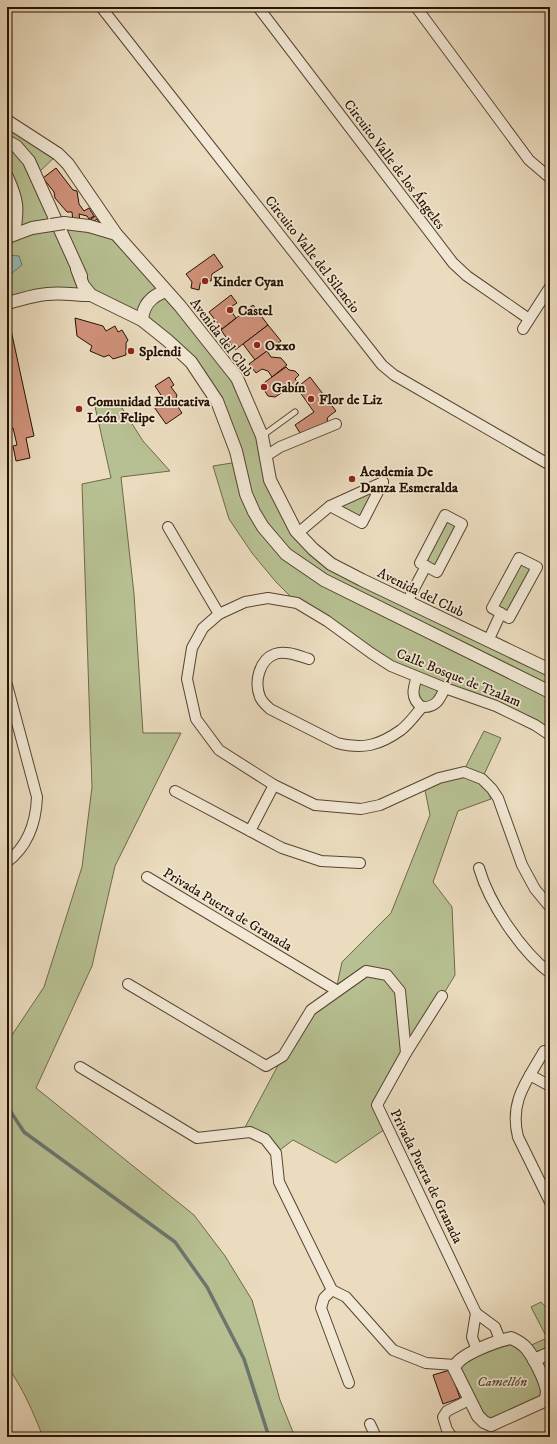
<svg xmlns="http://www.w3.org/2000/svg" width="557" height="1444" font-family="'IM FELL DW Pica',serif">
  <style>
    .green { fill: #b7c092; stroke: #6e684a }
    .water { fill: #99bab6; stroke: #6a766e }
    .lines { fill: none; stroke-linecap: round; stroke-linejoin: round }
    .stream { stroke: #6a766e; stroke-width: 3.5 }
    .building { fill: #d0917a; stroke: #241101 }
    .service-casing { stroke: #564430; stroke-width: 7 }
    .minor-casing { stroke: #564430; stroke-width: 12 }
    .tertiary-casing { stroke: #564430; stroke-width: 14 }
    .service { stroke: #f2e8d5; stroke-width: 5 }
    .minor { stroke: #f2e8d5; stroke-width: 10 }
    .tertiary { stroke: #f2e8d5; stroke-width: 12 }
    .tertiary-bridge-casing { stroke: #564430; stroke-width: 14; stroke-linecap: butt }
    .tertiary-bridge { stroke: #f2e8d5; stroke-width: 12 }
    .poi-dot { fill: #8f2418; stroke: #f2e8d5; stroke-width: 1.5 }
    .labels { text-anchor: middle; stroke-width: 3.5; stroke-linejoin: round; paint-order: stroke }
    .street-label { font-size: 14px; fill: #241101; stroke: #f2e8d5 }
    .poi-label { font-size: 14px; font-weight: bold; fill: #241101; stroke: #f2e8d5; text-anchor: start }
    .park-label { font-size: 14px; font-style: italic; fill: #574e34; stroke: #f2e8d5 }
  </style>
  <rect width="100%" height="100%" fill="#ebdcbf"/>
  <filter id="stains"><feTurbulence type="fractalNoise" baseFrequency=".005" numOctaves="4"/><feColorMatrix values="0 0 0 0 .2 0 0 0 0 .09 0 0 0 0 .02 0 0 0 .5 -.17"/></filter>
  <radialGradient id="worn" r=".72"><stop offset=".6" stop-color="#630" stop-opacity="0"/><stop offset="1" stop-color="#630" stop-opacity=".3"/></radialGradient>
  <g class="green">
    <path d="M7,122L58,154L36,175L57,226L79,292L7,303V231L14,230L7,177Z"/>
    <path d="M64,225L116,235L165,290L142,313L91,295Z"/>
    <path d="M165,291L237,378L270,480L313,549L550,670V735L445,688L440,701L419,705L417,677L297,603L276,582L252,553L229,519L213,466L238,462L213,393L142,319Z"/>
    <path d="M94,402L122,408L143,441L170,471L121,477L134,594L143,733H181L115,866L92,966L36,1088L194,1215L225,1256L252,1300L280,1400L295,1437H43C33,1412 23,1388 7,1366V1031L12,1035L44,987L82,867L92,787L82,484L111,478Z"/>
    <path d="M383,482L362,523L330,506Z"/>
    <path d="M445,515L462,524L437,572L420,563Z"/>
    <path d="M519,558L537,567L509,618L492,608Z"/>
    <path d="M484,731L501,738L482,779L491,799L458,811L433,882L452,907L455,975L377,1105L388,1127L336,1163L293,1140L276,1153L265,1139L242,1133L283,1056L311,1010L336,990L342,962L391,913L430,815L424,785L463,772Z"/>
    <path d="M541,1302L550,1312V1353L534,1360L544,1401L487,1431L469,1400L452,1365L514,1333L527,1347L547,1338L531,1307Z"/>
  </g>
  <path class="water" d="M7,255L19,256L22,265L7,277Z"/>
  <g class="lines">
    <path class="stream" d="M7,1106L24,1132L175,1242L207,1287L244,1359L269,1437"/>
  </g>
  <g class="building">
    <path d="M56,168L73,190L77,191L79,204L84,211L89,208L94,216L89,219L87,216L79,214L80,221L73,222L72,212H67L55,198L54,192L43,178Z"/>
    <path d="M97,215L103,224L101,226L97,219L93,222L91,219Z"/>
    <path d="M214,254L223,267L212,274L211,281L201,279L199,290L191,288L192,282L186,274Z"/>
    <path d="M231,295L237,303L229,308L236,318L222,329L209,312Z"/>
    <path d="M253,305L268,325L235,350L221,330Z"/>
    <path d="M75,318L103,326L106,331L115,326L118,332L122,330L128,340L126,343V355L113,359L109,355L104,357L90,351L92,346L77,336Z"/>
    <path d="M268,325L281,341L255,360L243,344Z"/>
    <path d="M7,330H11L34,436L26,438L30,458L16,461L13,446L17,445L13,428L7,429Z"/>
    <path d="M267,351L271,357L281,358L287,365L272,377L268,371L262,369L256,373L249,364Z"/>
    <path d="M286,367L289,370L295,371L299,375L295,379L300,385L310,377L336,411L328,417L327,420L329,424L302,436L295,425L314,412L297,388L289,393L286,390L275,397L268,396L261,385Z"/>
    <path d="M169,377L174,385L171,387L177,395L176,398L180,404L178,407L182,413L166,424L154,407L158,404L155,399L161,395L155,386Z"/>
    <path d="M450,1370L460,1398L443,1404L433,1375Z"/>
  </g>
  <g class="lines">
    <g class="service-casing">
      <path id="service" d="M262,436L295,412"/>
    </g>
    <g class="minor-casing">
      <g id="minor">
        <path d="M101,7L382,365L394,375L550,465"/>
        <path d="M258,7L453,263L467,276L529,319"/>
        <path d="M416,7L529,160L550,178"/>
        <path d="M523,329L550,287"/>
        <path d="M266,456L280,447L336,424"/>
        <path d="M330,506L362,523L383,482"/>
        <path d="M445,515L462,524L437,572L420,563Z"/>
        <path d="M168,527L219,614"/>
        <path d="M298,533L330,506L383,482"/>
        <path d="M519,558L537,567L509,618L492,608Z"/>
        <path d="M407,602L426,566"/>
        <path d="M488,641L501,613"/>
        <path d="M309,659C299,656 285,650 275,654C259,660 254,682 260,697C262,702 266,705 270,709L337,743C363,750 380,745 401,730C409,724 416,714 422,707"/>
        <path d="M417,677C413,688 410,699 422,707C436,708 440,699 445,688"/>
        <path d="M7,685L37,797C36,823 28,846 7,862"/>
        <path d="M550,735L535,725L496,706L445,688L391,666L371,653L327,621L297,603L268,598L245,602L219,614L203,628L192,648L187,679L196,719L219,750L274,785L315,805L361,809L380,805L439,778L464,772L482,779L492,789L498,798L522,865L535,889L550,907"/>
        <path d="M175,791L282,848L321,861L360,863"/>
        <path d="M250,831L274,785"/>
        <path d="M479,868C489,903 521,951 550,973"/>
        <path d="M147,877L336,990"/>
        <path d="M128,984L266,1066L283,1056L311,1010L366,971L387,975L400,991L406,1053"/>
        <path d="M442,996L406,1053L377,1105L476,1313L495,1327L500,1340"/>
        <path d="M544,1051C527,1081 509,1101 518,1137L550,1202"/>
        <path d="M80,1067L197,1138L250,1132L265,1139L276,1153L279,1182L332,1290L346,1297L393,1350L426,1363L455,1365"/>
        <path d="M530,1075L550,1086"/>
        <path d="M332,1290L324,1298L321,1308L349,1383"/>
        <path d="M476,1313L472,1337L477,1350"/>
        <path d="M370,1424L376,1437"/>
        <path d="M452,1437L447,1430L443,1417L447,1411L469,1400"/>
      </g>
    </g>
    <g class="tertiary-casing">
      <g id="tertiary">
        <path d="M7,121L58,154L68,164L116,234L180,306L237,378L262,436L270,480L296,531L313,549L331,564L362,580L550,670"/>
        <path d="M7,141L16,146L29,161L81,276"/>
        <path d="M7,177C18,201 18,208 14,234"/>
        <path d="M64,223L89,226L116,234"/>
        <path d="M8,237L32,228L51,225"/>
        <path d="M77,269L83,285L91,295L142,320L167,340L191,362L217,401L236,451L246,494L254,512L263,527L286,554L324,580L550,692"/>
        <path d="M7,303C20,300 34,295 47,294C62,292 76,295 91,295"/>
        <path d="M142,320C143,305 151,296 166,291"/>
        <path d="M511,1338C518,1341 523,1344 527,1349C534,1358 546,1381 547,1392C547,1396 546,1398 544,1401L491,1425L484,1422L478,1416L454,1368C459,1354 497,1341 511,1338Z"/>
        <path d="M534,1360L550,1353"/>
      </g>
    </g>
    <use href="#service" class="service"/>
    <use href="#minor" class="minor"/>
    <use href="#tertiary" class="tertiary"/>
    <g class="tertiary-bridge-casing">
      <path id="tertiary-bridge" d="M51,225L64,223"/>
    </g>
    <use href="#tertiary-bridge" class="tertiary-bridge"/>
  </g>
  <g class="poi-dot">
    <circle cx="205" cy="281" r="4"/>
    <circle cx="230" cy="310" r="4"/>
    <circle cx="257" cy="345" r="4"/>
    <circle cx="131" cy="351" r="4"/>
    <circle cx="264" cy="387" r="4"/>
    <circle cx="311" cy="399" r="4"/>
    <circle cx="79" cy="409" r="4"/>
    <circle cx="352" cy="479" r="4"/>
  </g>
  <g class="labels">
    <g class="street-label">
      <text transform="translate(395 164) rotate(53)" y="5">Circuito Valle de los Ángeles</text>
      <text transform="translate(313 254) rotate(52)" y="5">Circuito Valle del Silencio</text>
      <text transform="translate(222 337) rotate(53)" y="5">Avenida del Club</text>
      <text transform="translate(421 592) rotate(26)" y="5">Avenida del Club</text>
      <text transform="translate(459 677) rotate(22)" y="5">Calle Bosque de Tzalam</text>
      <text transform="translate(228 909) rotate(31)" y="5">Privada Puerta de Granada</text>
      <text transform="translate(427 1176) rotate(64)" y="5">Privada Puerta de Granada</text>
    </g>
    <g class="poi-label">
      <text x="213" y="286">Kinder Cyan</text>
      <text x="238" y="315">Castel</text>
      <text x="265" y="350">Oxxo</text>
      <text x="139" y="356">Splendi</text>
      <text x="272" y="392">Gabín</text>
      <text x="319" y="404">Flor de Liz</text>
      <text x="87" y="406">Comunidad Educativa<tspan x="87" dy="16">León Felipe</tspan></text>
      <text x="360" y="476">Academia De<tspan x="360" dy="16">Danza Esmeralda</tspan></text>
    </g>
    <g class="park-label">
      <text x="502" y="1386">Camellón</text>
    </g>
  </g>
  <rect width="557" height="1444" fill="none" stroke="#ebdcbf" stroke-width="24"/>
  <rect x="8" y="8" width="541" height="1428" fill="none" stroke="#241101" stroke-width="2"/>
  <rect x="12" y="12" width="533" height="1420" fill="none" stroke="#241101"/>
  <rect width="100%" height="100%" filter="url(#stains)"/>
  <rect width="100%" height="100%" fill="url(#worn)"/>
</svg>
